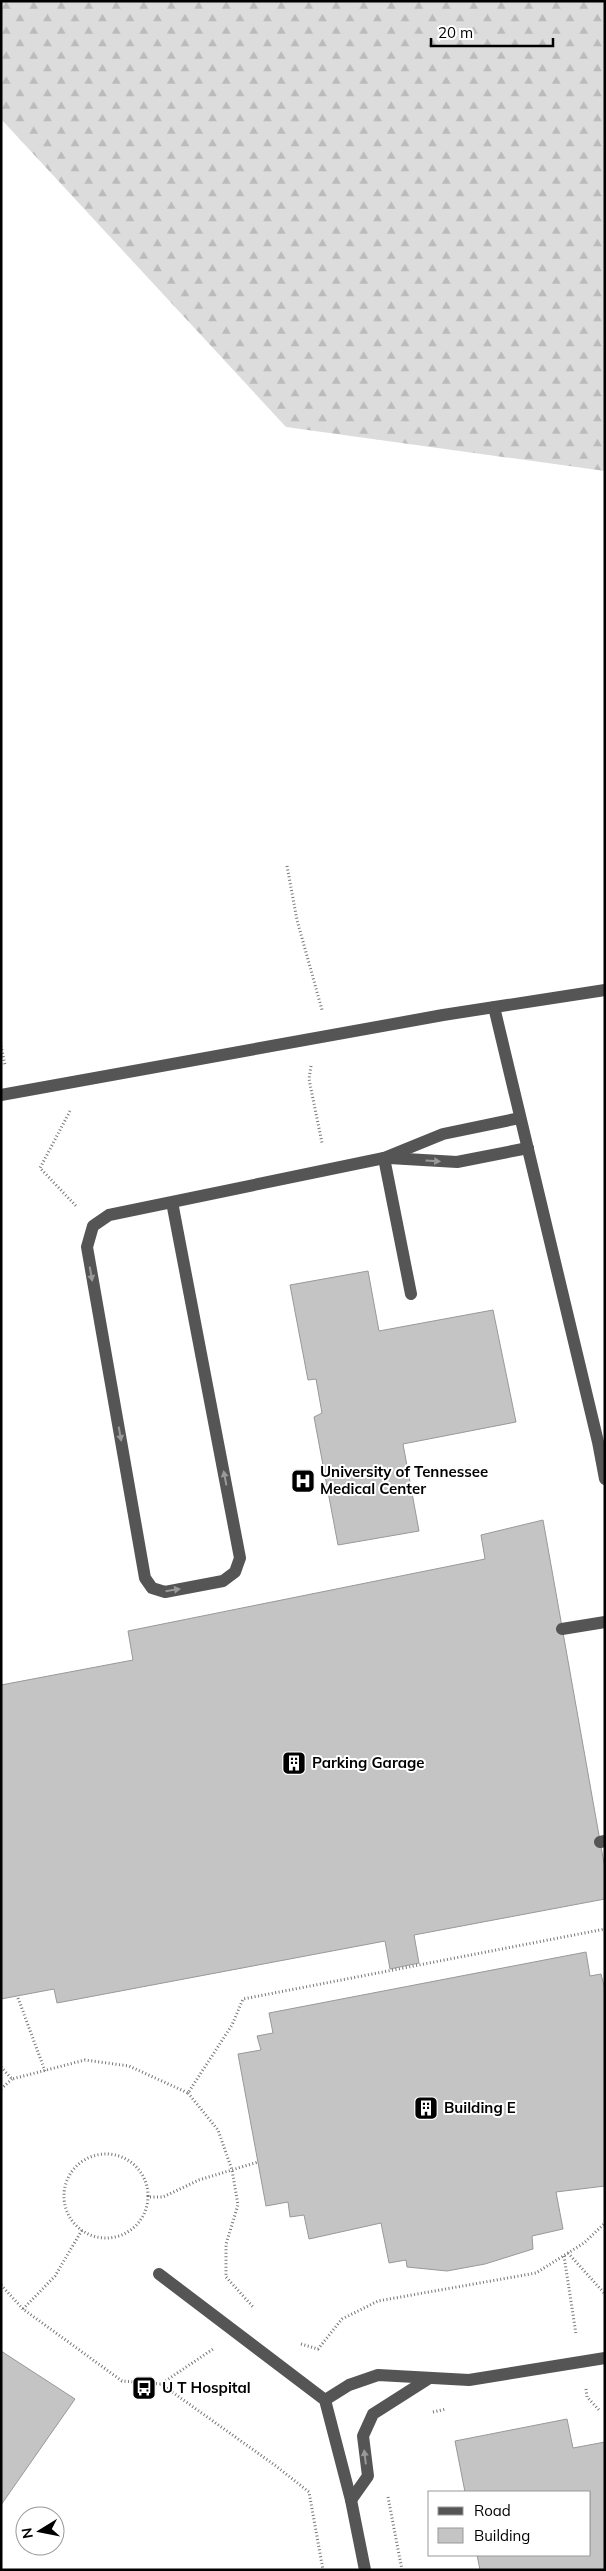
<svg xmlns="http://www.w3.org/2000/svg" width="606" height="2571" font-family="Mulish,sans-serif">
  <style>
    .forest { fill: url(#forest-firs) }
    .building { fill: #c4c4c4; stroke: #999 }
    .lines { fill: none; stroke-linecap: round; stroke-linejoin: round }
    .path { stroke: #777; stroke-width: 3; stroke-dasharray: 1 2.5; stroke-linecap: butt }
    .minor { stroke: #555; stroke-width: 12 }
    .oneway { fill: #999 }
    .labels { text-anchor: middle; stroke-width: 4; stroke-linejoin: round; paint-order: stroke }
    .poi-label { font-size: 15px; font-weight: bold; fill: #000; stroke: #fff; text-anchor: start }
  </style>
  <defs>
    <pattern id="forest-firs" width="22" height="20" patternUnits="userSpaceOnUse" patternTransform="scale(1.25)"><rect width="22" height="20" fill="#dcdcdc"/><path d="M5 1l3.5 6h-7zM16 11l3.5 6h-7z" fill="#bbb"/></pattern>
  </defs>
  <rect width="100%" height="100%" fill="#fff"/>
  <path class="forest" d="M1,1H605V471L286,427L1,119Z"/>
  <g class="building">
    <path d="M368,1271L379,1331L493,1310L516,1422L403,1444L419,1531L338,1545L314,1417L322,1413L316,1379L308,1380L290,1285Z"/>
    <path d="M543,1520L605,1869V1899L414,1935L419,1963L390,1969L385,1941L57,2003L54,1989L1,1999V1685L133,1660L128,1631L485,1559L481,1535Z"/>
    <path d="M586,1952L590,1976L601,1974L605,1990V2186L556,2192L563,2229L532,2236L533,2249L485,2264L447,2271L407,2267L406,2260L389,2263L381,2223L309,2239L304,2215L290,2217L288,2202L266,2206L238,2054L261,2050L257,2036L273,2033L269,2013Z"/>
    <path d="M1,2351L75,2399L1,2505Z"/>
    <path d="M567,2419L573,2448L605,2442V2570H480L477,2555H590V2492H465L455,2441Z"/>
  </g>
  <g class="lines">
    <g class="path">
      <path d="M287,866L297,920L322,1010"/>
      <path d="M1,1046L5,1065"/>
      <path d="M311,1066L309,1079L322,1143"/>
      <path d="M70,1111L40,1168L76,1206"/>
      <path d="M18,1998L45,2071"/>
      <path d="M1,2067L12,2079L85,2060L129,2066L188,2093L232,2025L243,1999L605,1929"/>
      <path d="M1,2089L12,2079"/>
      <path d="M188,2093L218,2130L232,2170L238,2205L226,2244V2277L254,2308"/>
      <circle cx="106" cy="2196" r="42"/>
      <path d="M150,2197H163L199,2180L258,2162"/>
      <path d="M568,2253L605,2294"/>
      <path d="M564,2256L576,2334"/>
      <path d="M1,2285L23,2309L122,2381L161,2384L213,2349"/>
      <path d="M23,2309L55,2276L82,2230"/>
      <path d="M301,2344L318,2349L342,2319L378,2301L536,2273L584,2243L605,2223"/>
      <path d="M161,2384L276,2466L309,2492L323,2570"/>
      <path d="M586,2389L587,2397L600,2411"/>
      <path d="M433,2412L446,2409"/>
      <path d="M388,2497L402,2570"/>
    </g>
    <g class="minor">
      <path d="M494,1007L598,1442L605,1479"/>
      <path d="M1,1095L443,1015L605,990"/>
      <path d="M384,1158L411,1294"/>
      <path d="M389,1158L457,1162L528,1148"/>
      <path d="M172,1202L240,1558L235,1572L223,1581L165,1592L152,1588L145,1578L87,1247L93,1226L109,1215L384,1158L443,1134L520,1118"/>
      <path d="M562,1629L605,1622"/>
      <path d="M600,1842L605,1841"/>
      <path d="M159,2274L325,2400L351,2500L365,2570"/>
      <path d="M325,2400L349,2385L378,2375L469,2380L605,2358"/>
      <path d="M351,2500L368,2476L363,2436L373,2414L428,2379"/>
    </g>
  </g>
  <defs><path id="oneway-solid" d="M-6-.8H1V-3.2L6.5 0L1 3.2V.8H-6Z" transform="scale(1.25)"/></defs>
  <g class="oneway">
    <use href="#oneway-solid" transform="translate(433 1161) rotate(3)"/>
    <use href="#oneway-solid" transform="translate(91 1274) rotate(80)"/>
    <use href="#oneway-solid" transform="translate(120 1434) rotate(80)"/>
    <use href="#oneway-solid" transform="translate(225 1478) rotate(-101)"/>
    <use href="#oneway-solid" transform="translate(173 1590) rotate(-9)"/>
    <use href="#oneway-solid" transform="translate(365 2457) rotate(-97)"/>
  </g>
  <defs>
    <g id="hospital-square" transform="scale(1.25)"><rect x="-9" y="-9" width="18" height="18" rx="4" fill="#000" stroke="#fff"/><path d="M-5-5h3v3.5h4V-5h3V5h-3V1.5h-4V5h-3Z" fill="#fff"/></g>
    <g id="building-square" transform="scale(1.25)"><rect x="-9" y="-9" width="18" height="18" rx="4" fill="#000" stroke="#fff"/><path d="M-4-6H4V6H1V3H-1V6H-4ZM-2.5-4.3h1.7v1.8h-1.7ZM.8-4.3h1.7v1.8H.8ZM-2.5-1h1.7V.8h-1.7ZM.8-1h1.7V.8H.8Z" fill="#fff"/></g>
    <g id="bus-square" transform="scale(1.25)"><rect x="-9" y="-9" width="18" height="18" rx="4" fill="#000" stroke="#fff"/><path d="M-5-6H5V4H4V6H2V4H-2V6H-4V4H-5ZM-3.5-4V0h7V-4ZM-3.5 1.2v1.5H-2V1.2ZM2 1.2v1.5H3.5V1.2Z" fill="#fff"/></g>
  </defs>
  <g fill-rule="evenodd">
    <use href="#hospital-square" x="303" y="1481"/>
    <use href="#building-square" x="294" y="1763"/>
    <use href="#building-square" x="426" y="2108"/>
    <use href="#bus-square" x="144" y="2388"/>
  </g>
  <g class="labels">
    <g class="poi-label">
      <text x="320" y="1477">University of Tennessee<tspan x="320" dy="17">Medical Center</tspan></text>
      <text x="312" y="1768">Parking Garage</text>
      <text x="444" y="2113">Building E</text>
      <text x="162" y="2393">U T Hospital</text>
    </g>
  </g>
  <rect width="606" height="2571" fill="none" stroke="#000000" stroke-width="5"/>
  <rect x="428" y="2491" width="162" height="65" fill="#ffffff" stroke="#999999"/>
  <rect x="438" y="2507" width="25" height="8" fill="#555555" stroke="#999999"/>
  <text x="474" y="2516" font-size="15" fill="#000000">Road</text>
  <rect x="438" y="2528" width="25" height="15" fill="#c4c4c4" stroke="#999999"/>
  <text x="474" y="2541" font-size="15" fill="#000000">Building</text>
  <g transform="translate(40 2531) rotate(260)"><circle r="24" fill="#ffffff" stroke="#999999"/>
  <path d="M0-4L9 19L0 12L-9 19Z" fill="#000000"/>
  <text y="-8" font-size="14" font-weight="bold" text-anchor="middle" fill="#000000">N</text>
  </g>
  <path d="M431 38v8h122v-8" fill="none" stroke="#000000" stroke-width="2.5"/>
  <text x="438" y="38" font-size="15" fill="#000000" stroke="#ffffff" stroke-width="4" paint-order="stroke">20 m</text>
</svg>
